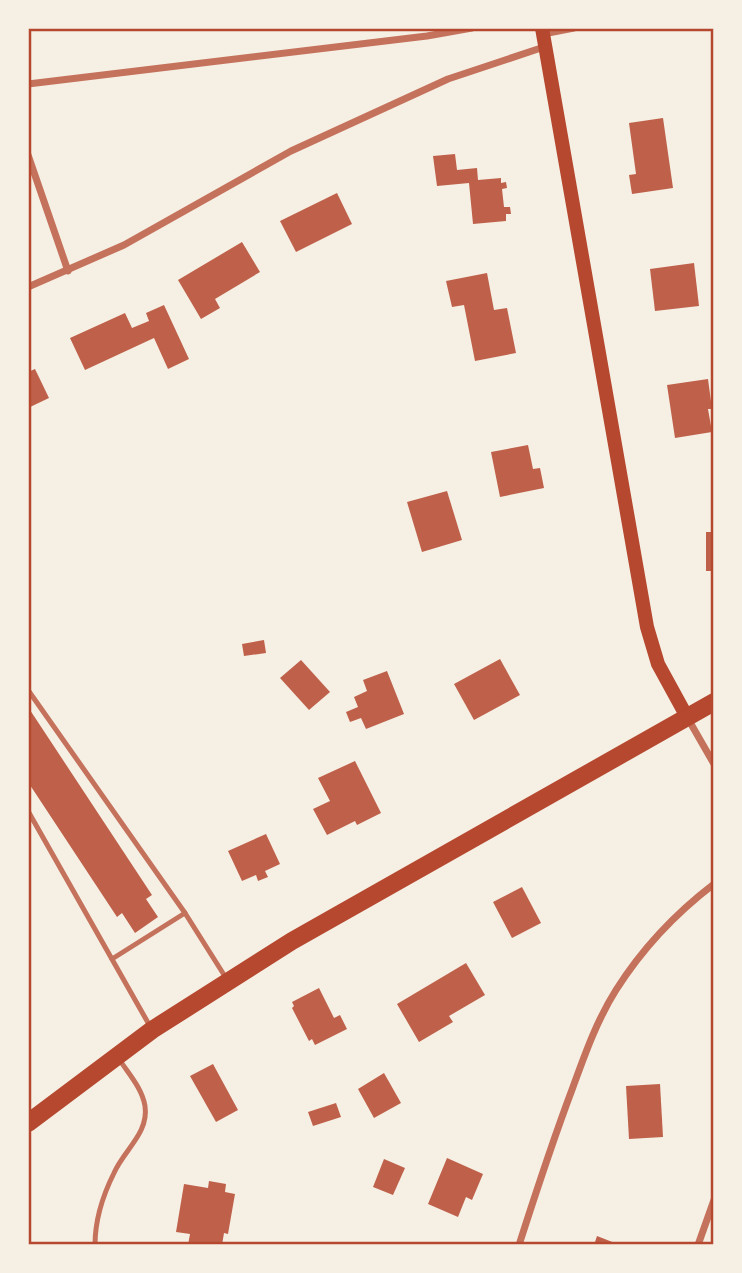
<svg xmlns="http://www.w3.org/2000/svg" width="742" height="1273" font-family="'Fira Sans',sans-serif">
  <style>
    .building { fill: #bf614a }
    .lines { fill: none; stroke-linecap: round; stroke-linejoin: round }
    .service { stroke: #c5725c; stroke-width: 5 }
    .minor { stroke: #c5725c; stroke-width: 7 }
    .secondary { stroke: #b5482f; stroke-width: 14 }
    .primary { stroke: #b5482f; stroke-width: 18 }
    .neatline { fill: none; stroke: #b5482f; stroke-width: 2.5 }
  </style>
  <rect width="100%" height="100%" fill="#f6efe4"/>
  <g class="building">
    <path d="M663,118L673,188L632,194L629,175L636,174L629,123Z"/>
    <path d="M455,154L457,170L477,168L478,180L501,178V183L506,182L507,188L502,189L504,207H510L511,214H506V221L473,224L469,183L437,186L433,156Z"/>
    <path d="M337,193L352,224L296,252L280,221Z"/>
    <path d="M242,242L260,272L215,299L220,308L201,319L178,280Z"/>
    <path d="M694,263L699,306L655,311L650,269Z"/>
    <path d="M487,273L494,310L507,308L516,353L475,361L464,305L452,307L446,281Z"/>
    <path d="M164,305L189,359L168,369L154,338L85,370L70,338L125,313L132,328L149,321L146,313Z"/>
    <path d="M35,369L49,398L28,408V372Z"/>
    <path d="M708,379L712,409H708L712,432L675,438L667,385Z"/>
    <path d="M528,445L533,469L540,468L544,488L500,497L491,452Z"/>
    <path d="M447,491L462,540L422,552L407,502Z"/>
    <rect x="706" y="532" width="8" height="39"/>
    <path d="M264,640L266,653L244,656L242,644Z"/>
    <path d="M500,659L520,695L474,720L454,684Z"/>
    <path d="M301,660L330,692L309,710L280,678Z"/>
    <path d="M387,671L404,714L366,729L361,718L350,722L346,712L358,707L354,697L367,691L363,680Z"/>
    <path d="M28,707L152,895L146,899L158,917L135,933L122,913L117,917L28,782Z"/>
    <path d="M355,761L381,813L357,825L355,821L327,835L313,809L330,801L318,778Z"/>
    <path d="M266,834L280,864L265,871L268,877L258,881L256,875L242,881L228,851Z"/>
    <path d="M522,887L541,923L512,938L493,902Z"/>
    <path d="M466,963L485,995L449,1016L453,1022L419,1042L397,1004Z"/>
    <path d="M319,988L334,1018L340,1015L347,1029L315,1045L312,1039L309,1041L292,1008L294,1006L292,1002Z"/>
    <path d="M213,1064L238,1110L216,1122L190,1076Z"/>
    <path d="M384,1073L401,1103L374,1118L358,1089Z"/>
    <path d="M660,1084L663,1137L629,1139L626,1086Z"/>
    <path d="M336,1103L341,1117L313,1126L308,1112Z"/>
    <path d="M447,1158L483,1174L472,1200L466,1197L458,1217L428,1204Z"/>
    <path d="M384,1159L405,1168L393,1195L373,1187Z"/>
    <path d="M209,1181L226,1184L225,1192L235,1194L228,1234L224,1233L222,1245H188L190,1234L176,1232L184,1184L208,1188Z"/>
    <path d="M597,1236L620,1245H594Z"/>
  </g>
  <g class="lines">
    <g class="service">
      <path d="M28,690L185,913L226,978"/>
      <path d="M28,811L151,1028"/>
      <path d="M112,959L185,913"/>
      <path d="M95,1245C95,1220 103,1195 114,1173C124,1150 149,1133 145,1106C142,1088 128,1073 119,1059"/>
    </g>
    <g class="minor">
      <path d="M543,34L574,28"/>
      <path d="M28,84L427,36L472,28"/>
      <path d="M28,155L68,271"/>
      <path d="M28,287L124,245L291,151L448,79L544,47"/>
      <path d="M687,717L714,764"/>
      <path d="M519,1245C536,1192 553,1140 573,1087C585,1054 597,1020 616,990C642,949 676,913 714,884"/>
      <path d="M698,1245L714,1200"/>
    </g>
    <path class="secondary" d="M542,28L647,627L658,664L687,717"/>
    <path class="primary" d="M28,1123L152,1030L292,941L714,702"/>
  </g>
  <rect width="742" height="1273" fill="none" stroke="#f6efe4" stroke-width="60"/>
  <rect x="30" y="30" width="682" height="1213" class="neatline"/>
</svg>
